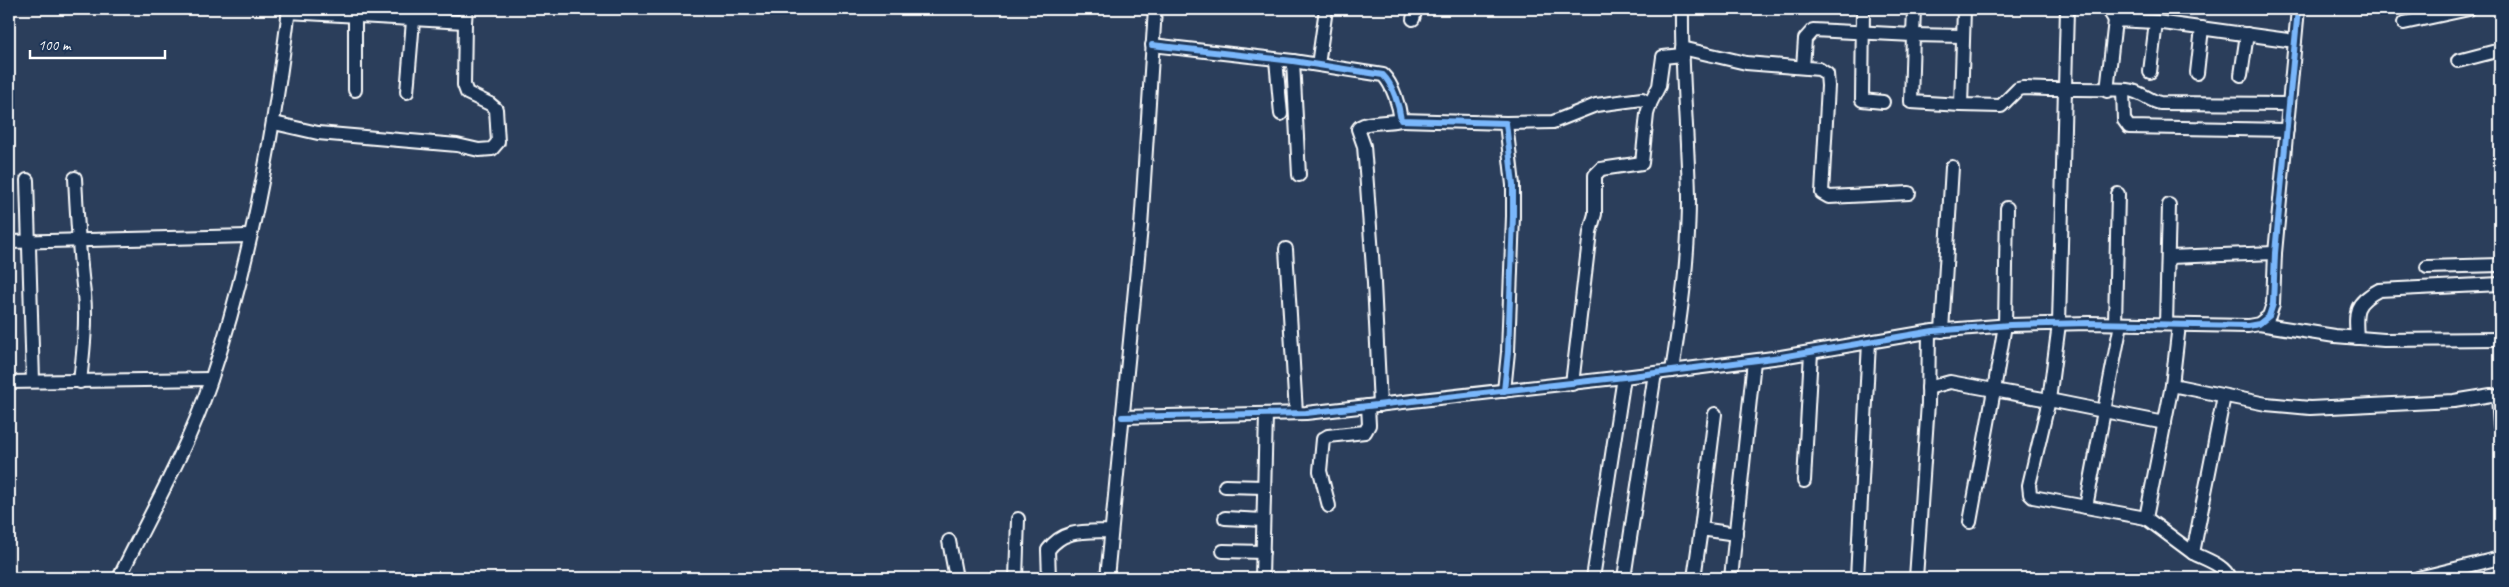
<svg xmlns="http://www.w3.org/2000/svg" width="2509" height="587" font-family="Caveat,sans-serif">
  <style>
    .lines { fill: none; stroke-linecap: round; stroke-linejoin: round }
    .minor-casing { stroke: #fff; stroke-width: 16 }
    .minor { stroke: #1d3557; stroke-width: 12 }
    .cycleway-casing { stroke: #1d3557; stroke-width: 9 }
    .cycleway { stroke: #7ab7fb; stroke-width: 6 }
  </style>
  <rect width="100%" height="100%" fill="#2b3e5b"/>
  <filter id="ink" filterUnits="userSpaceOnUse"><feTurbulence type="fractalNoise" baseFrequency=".02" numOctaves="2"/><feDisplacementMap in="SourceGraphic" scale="10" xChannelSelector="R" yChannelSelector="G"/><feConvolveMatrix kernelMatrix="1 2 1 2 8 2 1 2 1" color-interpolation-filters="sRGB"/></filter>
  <g filter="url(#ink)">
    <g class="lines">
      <g class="minor-casing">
        <g id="minor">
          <path d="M1863,9L1862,100L1883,102"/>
          <path d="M1964,9L1961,105L2001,106L2018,89L2023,88C2058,90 2094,88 2128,90C2140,91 2149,101 2160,103L2289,104"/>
          <path d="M2108,9L2115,20"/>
          <path d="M288,12L465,22L466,9"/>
          <path d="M1413,19L1416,9"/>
          <path d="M2404,23L2469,9"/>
          <path d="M1152,45L1293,61L1383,75C1393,85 1399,105 1401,120L1506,123L1513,185V216L1508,352L1504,391"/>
          <path d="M1682,48L1746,63L1819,69L1827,74L1828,86L1822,193L1829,197L1909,193"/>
          <path d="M1319,58L1326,9"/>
          <path d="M1276,60L1281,114"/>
          <path d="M1293,61L1299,175"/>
          <path d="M2458,61L2500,50"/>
          <path d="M1803,67L1805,39L1813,30L1913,35L1914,9"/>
          <path d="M2150,72L2156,22"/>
          <path d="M2197,73L2202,28"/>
          <path d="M2241,75L2247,34"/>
          <path d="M355,90V16"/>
          <path d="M2123,90L2124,120L2129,127L2287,130"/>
          <path d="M2107,91L2115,20L2156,22L2295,41"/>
          <path d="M407,92L414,9"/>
          <path d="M1961,105L1911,102L1913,35L1963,36"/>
          <path d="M274,123L318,133L457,145L479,150L492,149L498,142L496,109L490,104L467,93L464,85L465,22"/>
          <path d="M1506,123L1553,122L1596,105L1642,99L1650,104L1659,86L1663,57L1682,55"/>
          <path d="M75,178C77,217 79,255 84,294C87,323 83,354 80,382"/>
          <path d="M27,180L33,381"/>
          <path d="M2007,208L2005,325L1994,390L2049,400L2059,324L2067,9"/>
          <path d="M9,242L249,236"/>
          <path d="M1286,249L1296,413"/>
          <path d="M2169,257L2275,253"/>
          <path d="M2427,267L2500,265"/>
          <path d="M2115,323L2118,194"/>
          <path d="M2166,324L2169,205"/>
          <path d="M2259,324L2335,336L2384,340L2500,339"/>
          <path d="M2179,325L2172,385L2266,404L2310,408L2454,401L2491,395L2500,396"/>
          <path d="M1942,331L1952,167"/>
          <path d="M2357,338C2355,311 2354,303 2379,290L2500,284"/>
          <path d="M1672,371C1681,314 1689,256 1689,198C1688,135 1681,72 1682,9"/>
          <path d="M9,382L211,379"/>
          <path d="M1572,384L1590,232L1595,214V175L1601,169L1642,163L1647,114L1650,104"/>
          <path d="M2172,385L2146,518L2193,553"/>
          <path d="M1928,388L1950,382L1994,390L1970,522"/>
          <path d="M2224,396L2193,553C2204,559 2225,565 2229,578"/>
          <path d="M2498,397L2500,426"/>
          <path d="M1380,405L1374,283L1366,171L1364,146L1358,129C1362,121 1390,123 1401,120"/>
          <path d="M1122,417L1306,413L1624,377L1781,357L1933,331L2010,325L2089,323L2248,326L2259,324L2269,316L2273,304L2275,253L2298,9"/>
          <path d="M1804,481L1811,352"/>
          <path d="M1225,486L1264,487"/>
          <path d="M1329,506L1320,471L1323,439L1328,436L1365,432L1369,425L1368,406"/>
          <path d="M2086,507L2033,497L2030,494L2029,485L2049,400L2104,411L2121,324"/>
          <path d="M1225,518L1263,520"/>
          <path d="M2146,518L2086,507L2104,411L2165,423"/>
          <path d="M1701,529L1715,414"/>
          <path d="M949,541L956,578"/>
          <path d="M1223,551L1263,552"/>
          <path d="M119,578C150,514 187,450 210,383C250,265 274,132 289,9"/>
          <path d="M1016,578L1018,519"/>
          <path d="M1049,578L1048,550C1064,528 1087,532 1111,531"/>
          <path d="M1107,578L1141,227L1155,9"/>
          <path d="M1262,578L1266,414"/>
          <path d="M1593,578L1624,377"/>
          <path d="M1624,578L1655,373"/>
          <path d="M1694,578L1701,529L1736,534"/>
          <path d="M1731,578L1754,361"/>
          <path d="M1857,578L1869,342"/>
          <path d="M1916,578L1928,403L1929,332"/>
          <path d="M2418,578L2500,558"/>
        </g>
      </g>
      <use href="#minor" class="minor"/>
      <g class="cycleway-casing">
        <g id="cycleway">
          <path d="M1152,45L1293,61L1383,75C1393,85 1399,105 1401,120L1506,123L1513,185V216L1508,352L1504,391"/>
          <path d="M1122,417L1306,413L1624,377L1781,357L1933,331L2010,325L2089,323L2248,326L2259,324L2269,316L2273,304L2275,253L2298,9"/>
        </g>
      </g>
      <use href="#cycleway" class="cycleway"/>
    </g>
  </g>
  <rect width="2509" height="587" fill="none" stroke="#1d3557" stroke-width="30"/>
  <rect x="15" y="15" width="2479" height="557" fill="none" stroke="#fff" stroke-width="2" filter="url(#ink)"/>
  <path d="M30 50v8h135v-8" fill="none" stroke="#ffffff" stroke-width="2.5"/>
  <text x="38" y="50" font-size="15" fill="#ffffff" stroke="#1d3557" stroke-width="4" paint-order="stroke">100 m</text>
</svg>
